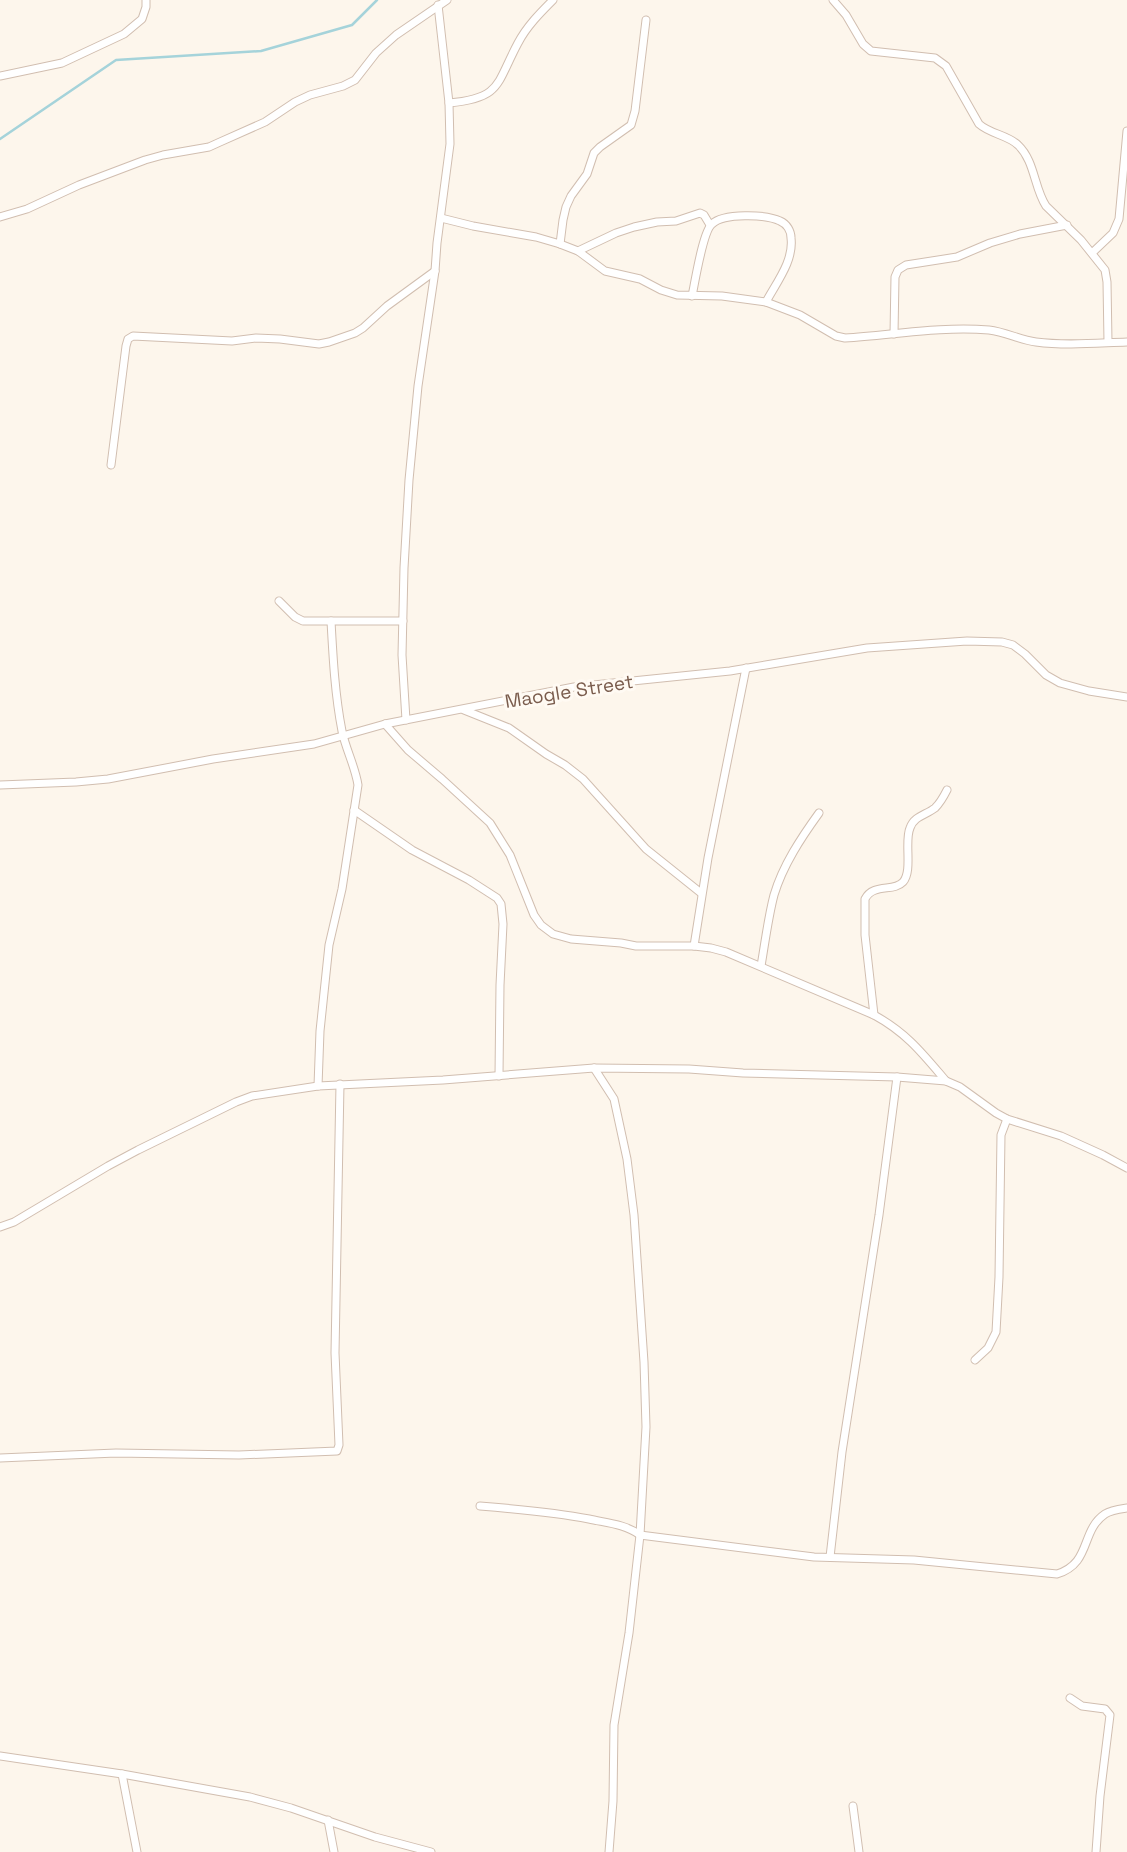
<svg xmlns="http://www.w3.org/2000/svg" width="1127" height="1852" font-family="'Space Grotesk',sans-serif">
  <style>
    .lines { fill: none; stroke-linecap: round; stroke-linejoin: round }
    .stream { stroke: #a5d3da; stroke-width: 2.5 }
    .street-casing { stroke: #d1beb0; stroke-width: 9 }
    .street { stroke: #fff; stroke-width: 7 }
    .labels { text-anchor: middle; stroke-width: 6; stroke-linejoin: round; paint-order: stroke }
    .street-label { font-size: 19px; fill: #7a5c4d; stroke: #fffaf3 }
  </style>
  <rect width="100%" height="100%" fill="#fdf6ec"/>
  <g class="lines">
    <path class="stream" d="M0,139L116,60L261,51L352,25L377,0"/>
    <g class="street-casing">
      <g id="street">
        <path d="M833,0L846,15L863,44L871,51L935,58L946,66L979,124C990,134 1008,135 1018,145C1035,161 1034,188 1046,206L1081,240L1105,270L1107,282L1108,342"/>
        <path d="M0,76L62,63L124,34L142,19L146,7V0"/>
        <path d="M449,103C502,98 496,84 518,43C527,26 540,13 553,0"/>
        <path d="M0,217L27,209L79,185L145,160L163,155L209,147L220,142L265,122L295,102L310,95L343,86L355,80L376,53L396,35L447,0"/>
        <path d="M441,218L473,226L536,237L560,244L578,251L605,271L640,279L661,290L677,295L722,296L766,302L800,315L836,336L845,338C893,335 941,326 989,330C1006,332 1020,340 1036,342C1066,346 1097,343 1127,342"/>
        <path d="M560,244L563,220L566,207L571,196L587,174L594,153L600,147L631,125L635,111L646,20"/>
        <path d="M578,251L616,233L634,227L657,222L676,221L700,213L704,215L710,225"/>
        <path d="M1092,253L1113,233L1119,219L1127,131"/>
        <path d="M692,296C695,282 703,231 712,224C723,213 766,214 780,221C787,224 791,231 791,238C794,261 776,283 766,302"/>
        <path d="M894,334L895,277L898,270L906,265L957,257L990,243L1020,234L1067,225"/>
        <path d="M111,465L126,346L128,339L133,336L232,341L256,338L280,339L319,344L329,342L355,333L363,328L387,306L435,271"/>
        <path d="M279,601L295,617L303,621H403"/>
        <path d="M464,710L509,728L546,754L565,765L583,779L646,849L701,893"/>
        <path d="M406,720L402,655L404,568L409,480L418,386L435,271L437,243L450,144L449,103L438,5"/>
        <path d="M385,724L408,750L442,779L490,823L510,855L534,915L541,925L553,934L571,939L621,943L636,946H694L711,948L726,952L874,1015C907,1033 923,1054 946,1081"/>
        <path d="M0,785L76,782L108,779L213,759L314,744L385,724L574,687L730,671L867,648L967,641L1002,642L1013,645L1025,654L1046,675L1060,683L1089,691L1127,697"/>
        <path d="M354,810L412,850L469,880L497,898L501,904L503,924L500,985L499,1076"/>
        <path d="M694,946L708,858L746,668"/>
        <path d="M761,966C765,943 768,918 774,895C783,865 801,838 819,813"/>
        <path d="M874,1015L865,935V899C873,883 894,892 903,882C913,871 904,841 910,828C914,816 926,815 935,808C940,803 944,796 947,790"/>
        <path d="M594,1068L614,1099L627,1159L634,1215L644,1362L646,1427L640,1535L629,1633L614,1725L613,1801L609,1852"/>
        <path d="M318,1086L320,1031L329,945L342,889L358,785C355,766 346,750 342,731C335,695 333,658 331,621"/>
        <path d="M0,1227L14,1222L108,1166L138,1150L236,1102L252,1096L318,1086L443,1080L594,1068L689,1069L743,1073L897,1077L946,1081L960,1087L996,1113L1007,1119L1061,1136L1103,1155L1127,1168"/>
        <path d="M975,1360L988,1348L996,1332L999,1277L1001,1135L1007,1119"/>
        <path d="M0,1458L116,1453L239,1455L337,1451L339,1445L335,1353L340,1084"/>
        <path d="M480,1506C517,1509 553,1512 589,1519C607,1523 625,1524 640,1535L814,1557L914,1560L1057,1574C1092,1563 1080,1531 1105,1514C1111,1510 1120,1509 1127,1508"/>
        <path d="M830,1557L842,1452L879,1215L897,1077"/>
        <path d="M1070,1698L1082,1706L1105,1709L1110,1715L1100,1796L1096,1852"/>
        <path d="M0,1756L122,1774L250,1797L291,1808L375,1837L431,1852"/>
        <path d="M122,1774L137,1852"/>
        <path d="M853,1806L859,1852"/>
        <path d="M328,1820L334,1852"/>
      </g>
    </g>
    <use href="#street" class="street"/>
  </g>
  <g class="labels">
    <g class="street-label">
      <text transform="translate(569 691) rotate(-9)" y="7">Maogle Street</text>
    </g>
  </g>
</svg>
